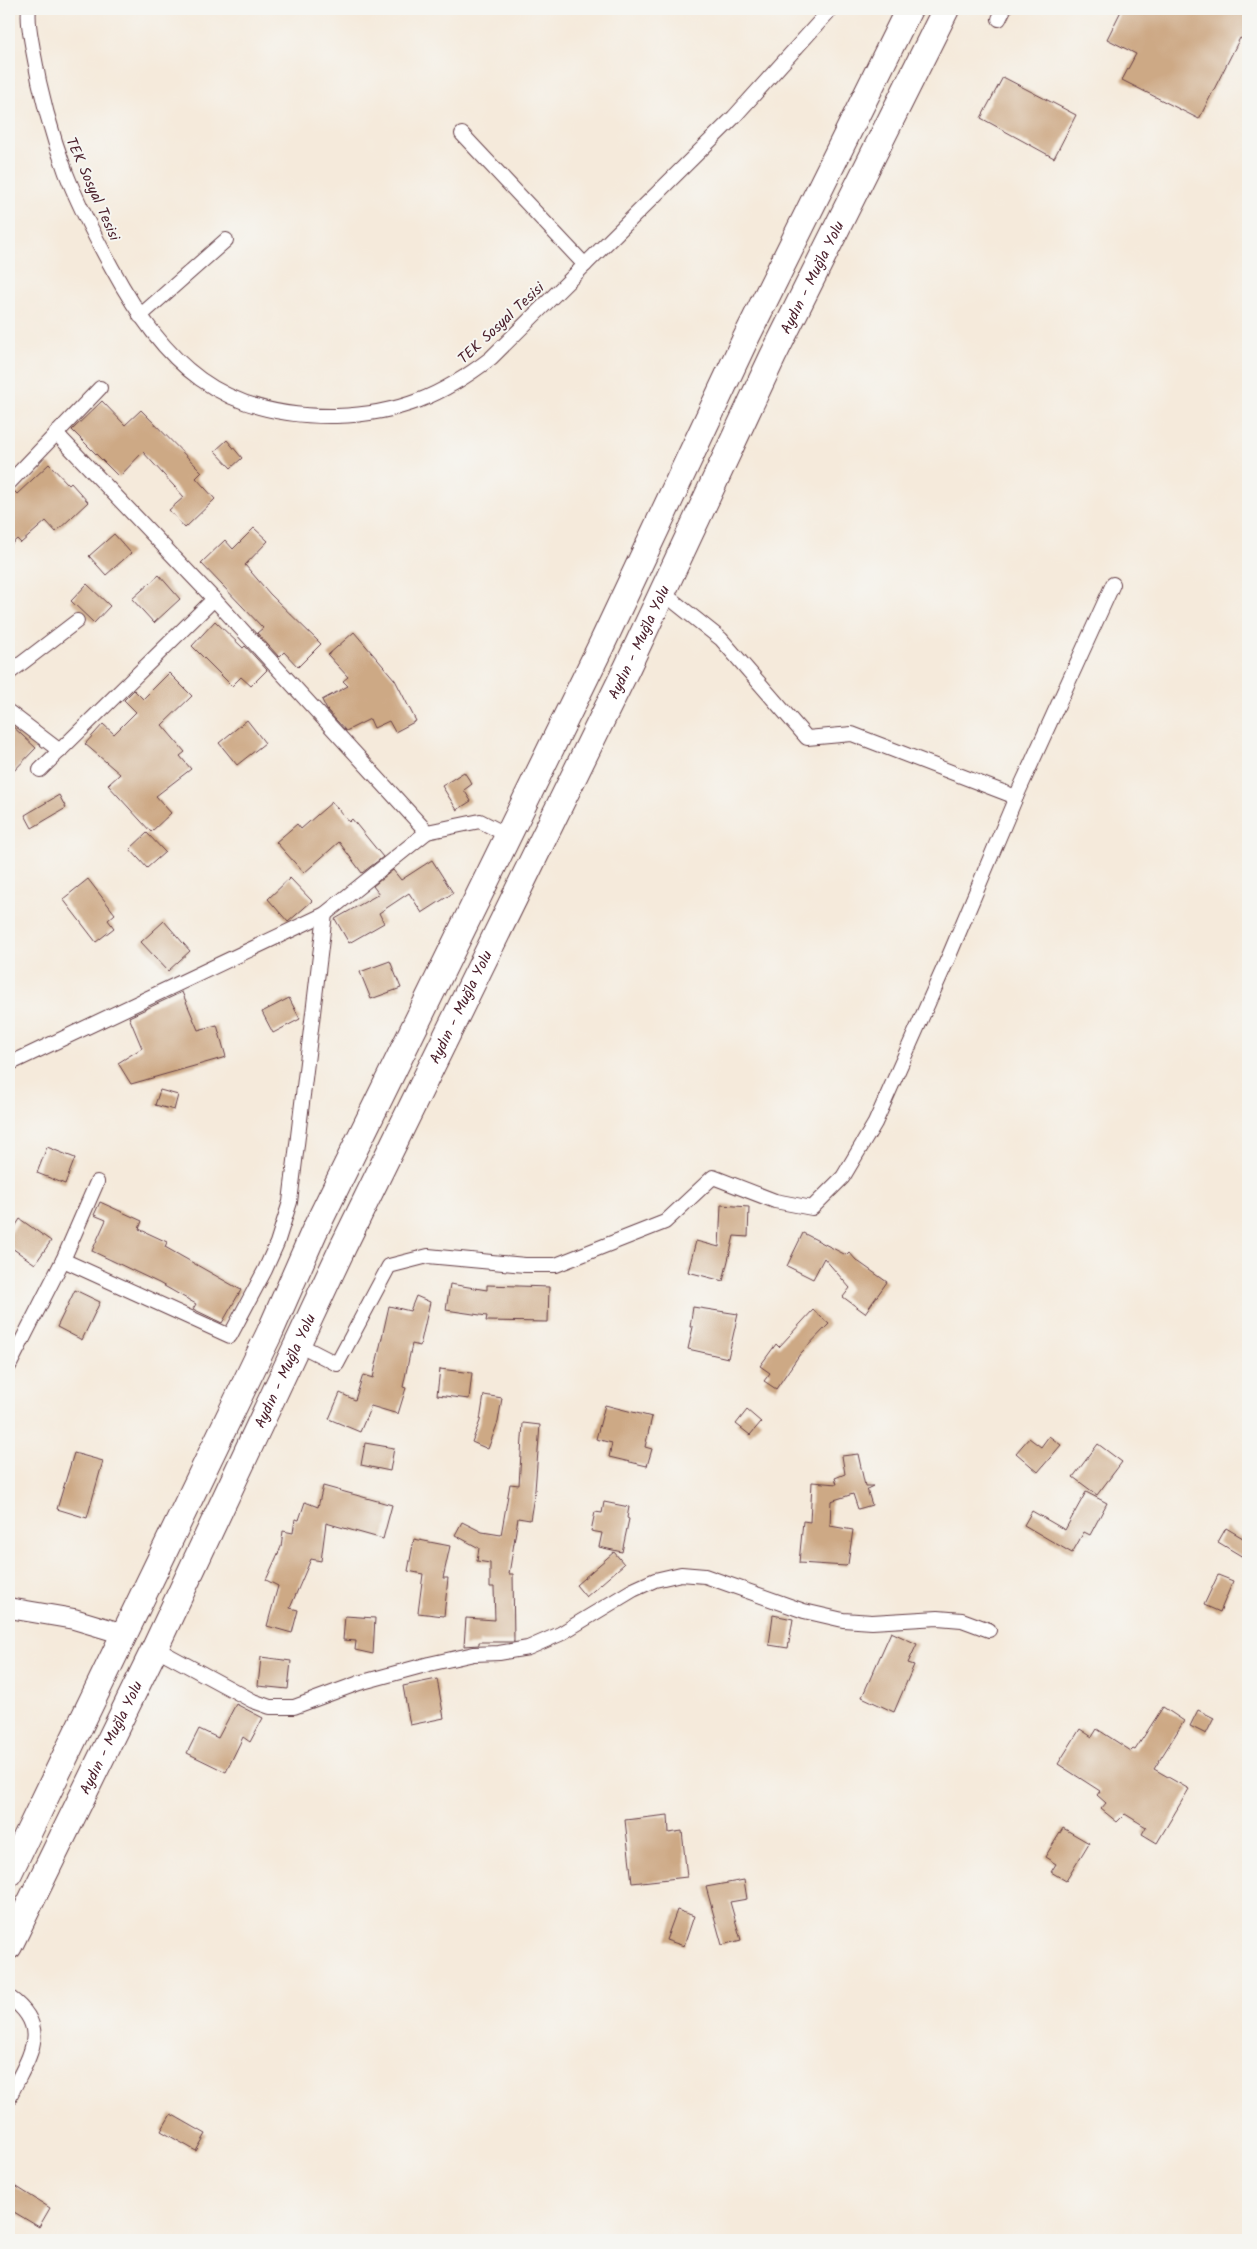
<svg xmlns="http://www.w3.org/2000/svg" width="1257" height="2249" font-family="Kalam,sans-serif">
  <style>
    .building { fill: #cda985 }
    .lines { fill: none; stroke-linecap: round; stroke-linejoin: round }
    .street-casing { stroke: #643d45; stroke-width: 16 }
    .secondary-casing { stroke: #643d45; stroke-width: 22 }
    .highway-casing { stroke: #643d45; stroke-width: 28 }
    .street { stroke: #fff; stroke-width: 14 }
    .secondary { stroke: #fff; stroke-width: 20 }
    .highway { stroke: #fff; stroke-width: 26 }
    .labels { text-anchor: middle; stroke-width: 4; stroke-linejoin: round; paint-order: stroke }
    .street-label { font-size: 15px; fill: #4a1f2b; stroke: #f6f6f2 }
  </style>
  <rect width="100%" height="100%" fill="#f6f6f2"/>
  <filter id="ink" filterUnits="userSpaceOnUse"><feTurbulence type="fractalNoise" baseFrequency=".02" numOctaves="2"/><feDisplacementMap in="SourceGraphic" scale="10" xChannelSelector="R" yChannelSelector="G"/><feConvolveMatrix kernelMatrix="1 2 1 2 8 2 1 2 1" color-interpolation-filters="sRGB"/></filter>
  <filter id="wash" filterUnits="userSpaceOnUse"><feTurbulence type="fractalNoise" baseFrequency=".0096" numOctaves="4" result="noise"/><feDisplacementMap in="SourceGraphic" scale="20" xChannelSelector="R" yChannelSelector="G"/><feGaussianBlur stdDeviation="1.12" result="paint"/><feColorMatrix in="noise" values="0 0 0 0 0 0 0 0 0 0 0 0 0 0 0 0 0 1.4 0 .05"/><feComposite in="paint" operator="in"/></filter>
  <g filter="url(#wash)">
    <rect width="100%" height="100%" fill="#f5eadb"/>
    <g id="blocks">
      <g class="building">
        <path d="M1122,9H1248V42L1240,38L1199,119L1122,80L1136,54L1107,39Z"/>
        <path d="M1003,77L1076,115L1054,158L981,118Z"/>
        <path d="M102,401L125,425L141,410L202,472L196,478L215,499L185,528L169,510L184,497L143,452L119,477L72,430Z"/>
        <path d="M227,440L242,458L231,468L215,451Z"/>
        <path d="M49,464L69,485L71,483L88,502L56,532L46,521L21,543L17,539L9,546V492L13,490L17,494Z"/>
        <path d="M254,528L268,541L245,565L270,594L321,644L298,667L284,652L279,657L257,633L263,628L201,563L225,540L233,549Z"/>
        <path d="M114,534L131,553L106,575L89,556Z"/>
        <path d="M159,575L180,599L154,623L132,599Z"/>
        <path d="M87,584L110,606L94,623L71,601Z"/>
        <path d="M215,621L243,648L245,646L267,670L251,686L241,677L232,686L192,646Z"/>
        <path d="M354,632L395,680L416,721L395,732L389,721L374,728L370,719L346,731L327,710L322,700L348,686L343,681L348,677L328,655Z"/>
        <path d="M169,673L192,696L162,725L185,752L180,756L191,769L156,796L171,813L151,832L108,785L120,774L85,744L103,724L114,734L136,712L124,700L134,690L143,699Z"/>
        <path d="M247,720L265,743L237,765L219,743Z"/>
        <path d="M9,723L36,748L9,776Z"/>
        <path d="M464,772L472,784L464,790L471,801L457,810L442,786Z"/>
        <path d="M59,795L66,808L32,828L25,815Z"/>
        <path d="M332,802L349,822L352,819L383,857L362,873L339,842L304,873L276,842L297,824L301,829Z"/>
        <path d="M147,833L165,852L147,868L130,849Z"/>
        <path d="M432,860L453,893L422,913L409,893L379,913L384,923L349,943L335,919L379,894L373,886L393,870L401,880Z"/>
        <path d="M290,878L312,901L288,922L268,899Z"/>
        <path d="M88,879L115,914L108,920L114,928L96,942L63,899Z"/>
        <path d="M164,921L190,951L168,971L141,942Z"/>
        <path d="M390,961L401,988L371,999L360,972Z"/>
        <path d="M182,992L198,1030L217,1025L226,1057L131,1084L118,1063L142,1048L129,1017Z"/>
        <path d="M289,998L300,1019L273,1033L262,1012Z"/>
        <path d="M160,1090L178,1095L174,1110L155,1105Z"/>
        <path d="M47,1147L75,1158L65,1184L37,1173Z"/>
        <path d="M100,1202L142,1221L139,1229L167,1242L165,1247L241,1290L222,1323L193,1309L196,1304L159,1283L92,1251L106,1220L94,1215Z"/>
        <path d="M721,1205L749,1207L748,1237L734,1236L723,1281L688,1272L696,1241L719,1247Z"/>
        <path d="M20,1219L51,1241L35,1264L9,1246V1236Z"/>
        <path d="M803,1233L846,1255L849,1252L856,1260L887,1282L865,1313L843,1297L850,1288L824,1258L813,1279L787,1266Z"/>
        <path d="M450,1284L487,1290V1285L549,1287L548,1322L486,1321L487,1316L446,1310Z"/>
        <path d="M75,1290L100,1302L82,1340L57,1327Z"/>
        <path d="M416,1296L430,1302L420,1346L412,1344L403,1387L406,1388L398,1414L371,1406L360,1432L329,1419L340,1393L355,1400L363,1375L373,1378L389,1306L410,1311Z"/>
        <path d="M693,1307L738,1314L728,1358L688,1349L693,1327H690Z"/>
        <path d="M813,1310L829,1324L800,1354L776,1389L764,1381L770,1373L760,1366L776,1344L779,1347Z"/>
        <path d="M440,1369L472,1373L469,1399L437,1395Z"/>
        <path d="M484,1395L502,1398L498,1422L488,1449L472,1442L480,1421Z"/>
        <path d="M605,1405L652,1417L645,1447L652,1449L647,1466L609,1457L612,1443L596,1439Z"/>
        <path d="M747,1410L761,1422L750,1435L736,1424Z"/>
        <path d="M523,1423L540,1425L535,1490L530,1520L518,1518L509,1574H513L514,1642H479V1645L464,1646L466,1618L495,1620L494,1587H490V1563L477,1561L479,1548L455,1535L462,1522L482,1532L501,1535L510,1484L519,1485Z"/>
        <path d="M1049,1436L1061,1445L1038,1472L1016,1453L1029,1438L1041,1447Z"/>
        <path d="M365,1443L394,1448L390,1471L361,1465Z"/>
        <path d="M1098,1444L1122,1462L1097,1495L1073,1477Z"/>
        <path d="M74,1453L103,1461L87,1518L57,1509Z"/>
        <path d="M858,1454L865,1486H873L867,1489L872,1505L858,1509L853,1494L831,1501L830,1526L853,1530L848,1564L846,1566L799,1563L803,1521L810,1522L812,1482L837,1484L835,1478L845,1474L842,1456Z"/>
        <path d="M323,1486L392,1505L383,1539L326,1523L321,1561L311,1559L290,1608L298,1610L292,1633L267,1626L278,1586L266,1580L281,1547L283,1531L293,1533L295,1519L299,1520L305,1502L318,1507Z"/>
        <path d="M1086,1492L1107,1503L1090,1535L1084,1532L1072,1553L1024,1525L1032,1511L1065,1530Z"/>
        <path d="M604,1502L629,1507L627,1518L629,1519L622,1552L599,1547L602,1533L591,1531L595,1512L602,1513Z"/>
        <path d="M1226,1528L1248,1541V1560L1218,1542Z"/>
        <path d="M414,1539L450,1546L443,1578H448L444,1616L418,1613L423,1574L408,1571Z"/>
        <path d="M614,1552L624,1564L586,1597L576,1585Z"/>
        <path d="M1218,1575L1233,1581L1220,1612L1204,1605Z"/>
        <path d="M773,1615L793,1619L788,1648L769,1645Z"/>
        <path d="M345,1616L375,1618L373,1654L355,1650L356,1641L343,1640Z"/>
        <path d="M891,1632L917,1644L908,1663L914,1665L894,1712L862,1697Z"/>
        <path d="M261,1657L291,1661L288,1689L258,1686Z"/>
        <path d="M437,1679L444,1718L410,1725L403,1686Z"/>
        <path d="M236,1704L263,1718L250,1742L243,1737L226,1772L187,1753L199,1729L218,1738Z"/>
        <path d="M1163,1707L1184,1721L1154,1769L1189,1789L1157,1843L1142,1834L1146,1827L1125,1814L1117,1822L1101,1809L1106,1803L1097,1795L1100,1791L1058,1764L1080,1729L1092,1737L1097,1729L1131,1751L1133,1749L1135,1750Z"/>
        <path d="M1198,1710L1214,1718L1206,1734L1190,1726Z"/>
        <path d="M668,1815L669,1833L682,1831L687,1877L632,1883L625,1820Z"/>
        <path d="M1063,1828L1089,1843L1066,1881L1051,1872L1056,1864L1045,1857Z"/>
        <path d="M744,1880L747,1899L730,1902L741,1940L722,1945L706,1887Z"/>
        <path d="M677,1910L694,1916L684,1946L666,1940Z"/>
        <path d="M171,2114L206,2134L196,2151L161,2131Z"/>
        <path d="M9,2182L50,2208L39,2227L9,2209Z"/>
      </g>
    </g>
  </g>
  <g filter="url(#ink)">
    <use href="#blocks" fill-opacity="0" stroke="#643d45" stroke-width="1"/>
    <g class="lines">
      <g class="street-casing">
        <g id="street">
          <path d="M29,9C27,22 31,37 33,50C40,92 51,133 66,173C79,206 95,237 112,268C165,365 220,418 336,416C399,414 442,396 491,358L734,117L831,9"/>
          <path d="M999,19L1004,9"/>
          <path d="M462,134L585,265"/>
          <path d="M140,316L226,240"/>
          <path d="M56,433L214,599L427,832L480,821L507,835"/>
          <path d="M9,483L100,388"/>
          <path d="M662,592L721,639L807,738L852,734L1016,797"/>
          <path d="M9,673L77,621"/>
          <path d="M9,712L60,751"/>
          <path d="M40,770L214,599"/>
          <path d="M9,1064L325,914L427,832"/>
          <path d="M63,1260L230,1336L265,1270L277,1243L290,1202L325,914"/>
          <path d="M298,1344L337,1364L389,1266L428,1256L525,1265H556L665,1222L713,1177L775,1201L812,1208L843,1177L875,1123L949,956L1016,797L1113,584"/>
          <path d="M9,1366L63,1260L97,1182"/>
          <path d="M155,1648L253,1701L270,1707H294L359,1683L429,1664L474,1654L499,1653L528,1648L560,1634L633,1590L655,1580L681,1574L705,1576L804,1611L843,1620L872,1622L938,1618L962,1620L989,1630"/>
          <path d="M9,1997C54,2029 27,2058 9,2098"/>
        </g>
      </g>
      <g class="secondary-casing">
        <path id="secondary" d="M9,1608L74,1619L124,1634"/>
      </g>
      <g class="highway-casing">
        <g id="highway">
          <path d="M9,1873L270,1332L314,1232L600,648L744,342L909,9"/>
          <path id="s1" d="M9,1946L155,1648L343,1247L627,668L773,356L946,9"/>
        </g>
      </g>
      <use href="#street" class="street"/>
      <use href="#secondary" class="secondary"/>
      <use href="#highway" class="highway"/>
    </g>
  </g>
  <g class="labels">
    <g class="street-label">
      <text transform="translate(93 189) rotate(66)" y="5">TEK Sosyal Tesisi</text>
      <text dy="5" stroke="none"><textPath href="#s1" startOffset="1852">Aydın - Muğla Yolu</textPath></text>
      <text transform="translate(501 323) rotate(-43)" y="5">TEK Sosyal Tesisi</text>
      <text dy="5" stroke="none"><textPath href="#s1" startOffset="1448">Aydın - Muğla Yolu</textPath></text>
      <text dy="5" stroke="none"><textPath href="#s1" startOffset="1042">Aydın - Muğla Yolu</textPath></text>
      <text dy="5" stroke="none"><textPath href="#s1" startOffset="638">Aydın - Muğla Yolu</textPath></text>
      <text dy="5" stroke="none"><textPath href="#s1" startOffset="232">Aydın - Muğla Yolu</textPath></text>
    </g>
  </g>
  <rect width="1257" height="2249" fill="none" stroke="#f6f6f2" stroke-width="30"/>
</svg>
